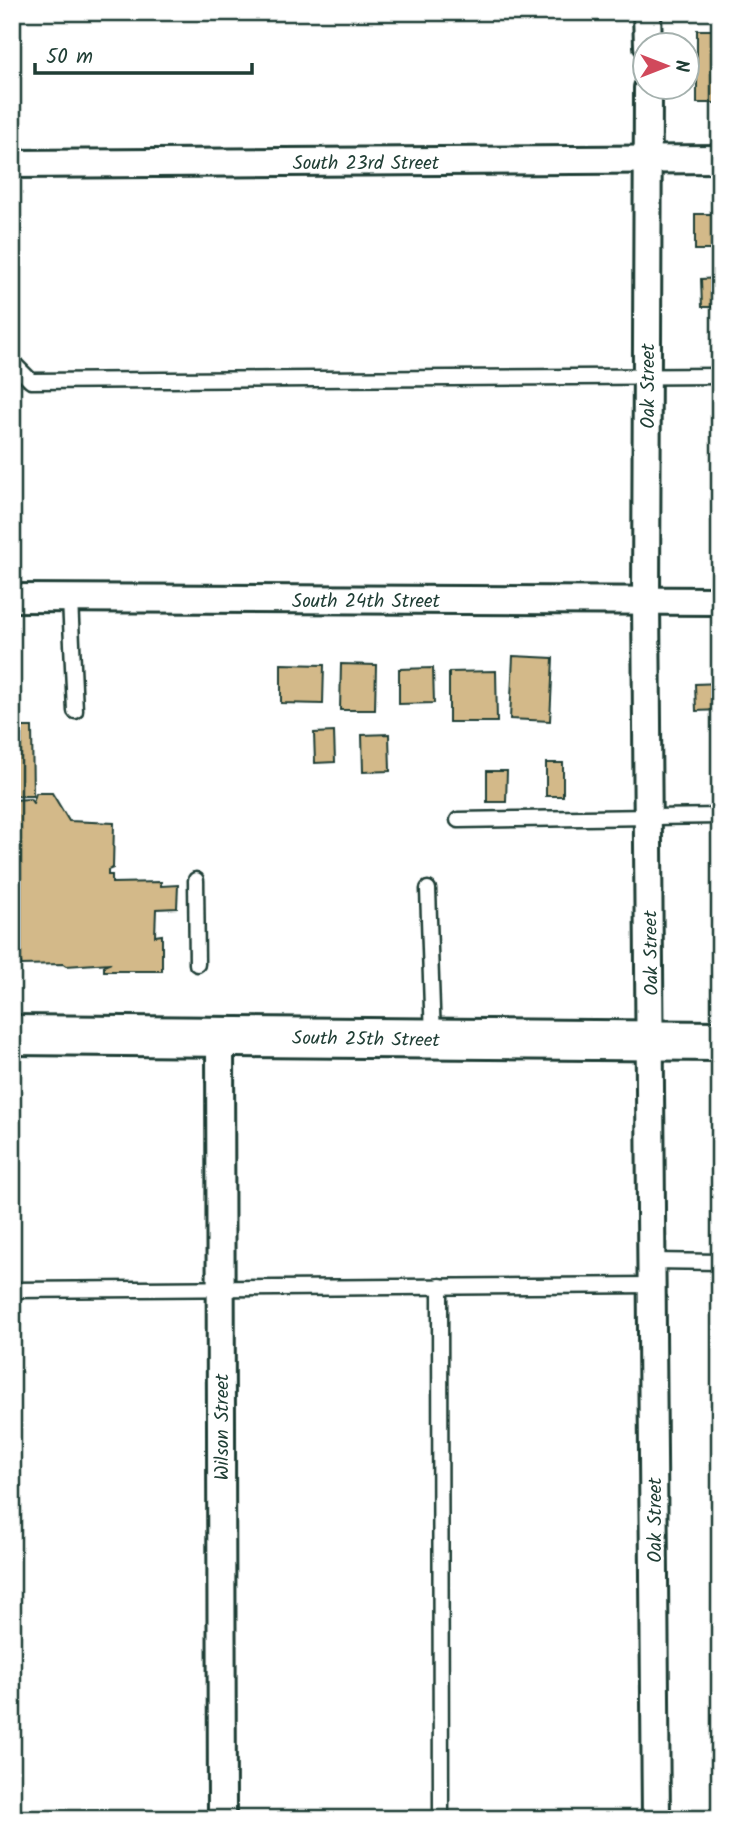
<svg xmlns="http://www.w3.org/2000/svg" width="732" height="1831" font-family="Kalam,sans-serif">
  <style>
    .building { fill: #d3b989; stroke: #1f3d34; stroke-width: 2 }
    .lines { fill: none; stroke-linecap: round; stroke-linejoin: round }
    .service-casing { stroke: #1f3d34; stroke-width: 19 }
    .minor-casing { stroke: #1f3d34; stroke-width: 32 }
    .secondary-casing { stroke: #1f3d34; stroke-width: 44 }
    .service { stroke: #fff; stroke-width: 14 }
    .minor { stroke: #fff; stroke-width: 26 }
    .secondary { stroke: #fff; stroke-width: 38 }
    .labels { text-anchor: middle; stroke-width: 5; stroke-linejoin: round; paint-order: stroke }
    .street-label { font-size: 19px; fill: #1f3d34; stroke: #fff }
  </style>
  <rect width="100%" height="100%" fill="#fff"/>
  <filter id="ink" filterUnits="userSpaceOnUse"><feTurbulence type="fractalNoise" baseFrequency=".0143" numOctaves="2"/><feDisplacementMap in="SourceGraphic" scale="14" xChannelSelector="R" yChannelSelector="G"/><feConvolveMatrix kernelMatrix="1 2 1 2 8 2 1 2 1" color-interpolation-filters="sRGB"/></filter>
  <g filter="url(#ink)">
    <g class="building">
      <rect x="697" y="30" width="23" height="73"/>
      <rect x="695" y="214" width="25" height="36"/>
      <path d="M720,278V307H702L701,279Z"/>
      <path d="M513,656L553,658L550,721L510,719Z"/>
      <path d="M281,664L324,665L323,704L281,703Z"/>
      <path d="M341,664L376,665L375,710H340Z"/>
      <path d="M433,668L434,703L399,704V669Z"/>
      <path d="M496,671L497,722H449V672Z"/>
      <path d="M720,683V710L696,711L695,684Z"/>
      <path d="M12,727H32L33,796H12Z"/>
      <path d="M334,732L335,762L315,763L314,733Z"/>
      <path d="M389,734L390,771L363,772L362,735Z"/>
      <rect x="546" y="763" width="17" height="33"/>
      <path d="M487,771H507L506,802H487Z"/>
      <path d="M36,793H52L69,821L114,823L113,868L108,870V875H112V883L161,882V886L178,885L177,908L156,909L155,936L162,935V971H104V966L111,963L66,966L63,964L21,965V963H12V800L30,799L33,803Z"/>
      <rect x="712" y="903" width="8" height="64"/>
    </g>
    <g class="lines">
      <g class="service-casing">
        <g id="service">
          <path d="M12,362L31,381L720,376"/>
          <path d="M70,599L75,711"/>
          <path d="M458,820L720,816"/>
          <path d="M196,880L197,964"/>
          <path d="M428,889L433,1038"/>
          <path d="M652,1261L720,1262"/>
          <path d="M440,1286L441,1819"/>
          <path d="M12,1290L653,1285"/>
        </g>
      </g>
      <g class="minor-casing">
        <g id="minor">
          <path d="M647,12L648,46"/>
          <path d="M648,88L646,601L656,1819"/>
          <path d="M12,164L720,159"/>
          <path d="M12,598L720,601"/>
          <path d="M220,1036L222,1819"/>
        </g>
      </g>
      <g class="secondary-casing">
        <path id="secondary" d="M12,1035L720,1041"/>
      </g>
      <use href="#service" class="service"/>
      <use href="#minor" class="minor"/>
      <use href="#secondary" class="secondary"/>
    </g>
  </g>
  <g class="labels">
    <g class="street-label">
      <text x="366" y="169">South 23rd Street</text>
      <text transform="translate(647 386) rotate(-90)" y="7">Oak Street</text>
      <text x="366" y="607">South 24th Street</text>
      <text transform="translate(650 953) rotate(-91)" y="7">Oak Street</text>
      <text transform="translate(366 1038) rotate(1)" y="7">South 25th Street</text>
      <text transform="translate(221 1427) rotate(-90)" y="7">Wilson Street</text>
      <text transform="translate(654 1520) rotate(-90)" y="7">Oak Street</text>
    </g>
  </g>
  <rect width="732" height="1831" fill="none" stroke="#fff" stroke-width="42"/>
  <rect x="21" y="21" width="690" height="1789" fill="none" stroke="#1f3d34" stroke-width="2.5" filter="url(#ink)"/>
  <g transform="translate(666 66) rotate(90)"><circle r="33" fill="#ffffff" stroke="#a5b1ae" stroke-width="2"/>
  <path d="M0-5L12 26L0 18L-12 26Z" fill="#d1495b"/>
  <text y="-10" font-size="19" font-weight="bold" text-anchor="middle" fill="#1f3d34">N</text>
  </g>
  <path d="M35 63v10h217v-10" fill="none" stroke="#1f3d34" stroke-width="3.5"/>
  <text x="46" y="63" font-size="21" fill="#1f3d34" stroke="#ffffff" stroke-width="5" paint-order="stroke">50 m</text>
</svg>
